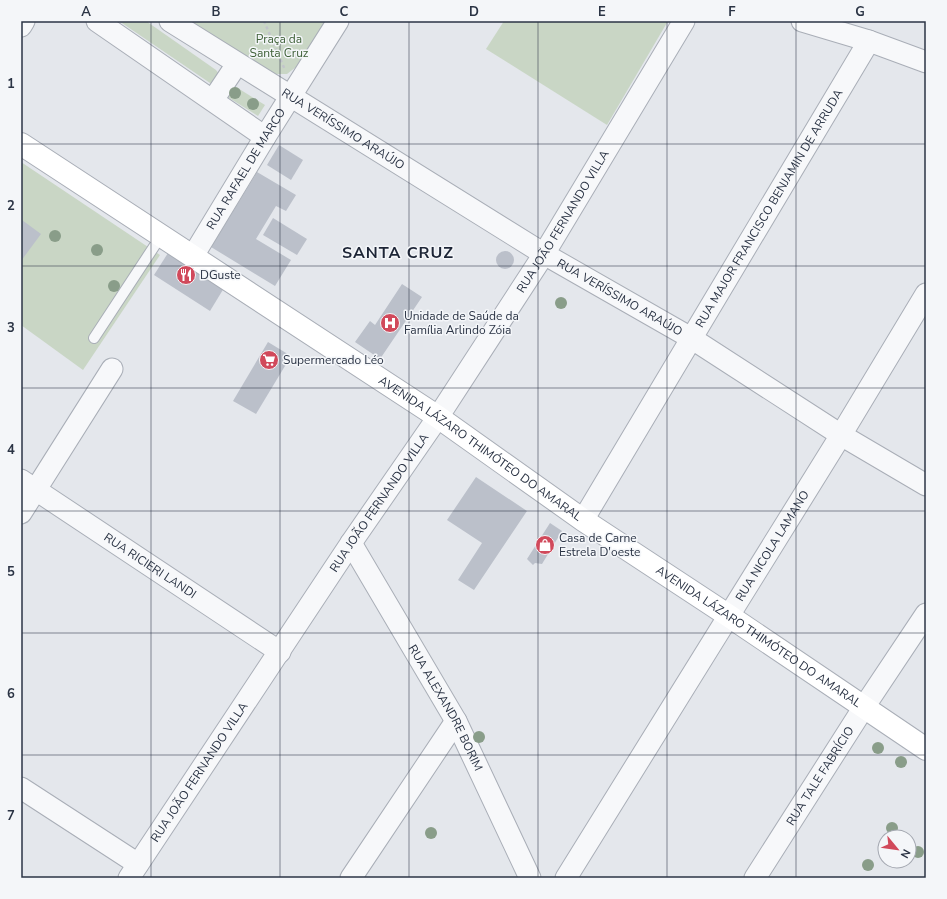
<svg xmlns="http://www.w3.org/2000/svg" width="947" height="899" font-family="'Nunito Sans',sans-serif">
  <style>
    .green { fill: #c9d6c5 }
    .building { fill: #bbc0ca }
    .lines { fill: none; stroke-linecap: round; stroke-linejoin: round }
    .lane-casing { stroke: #a9aeb7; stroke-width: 12 }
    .street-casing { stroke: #a9aeb7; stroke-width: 23 }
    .secondary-casing { stroke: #a9aeb7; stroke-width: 24 }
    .path { stroke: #c2c5cb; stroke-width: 2.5; stroke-dasharray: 3 3; stroke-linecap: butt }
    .lane { stroke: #f7f8fa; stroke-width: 10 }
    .street { stroke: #f7f8fa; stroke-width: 21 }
    .secondary { stroke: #fff; stroke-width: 22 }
    .tree { fill: #899d89 }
    .grid { fill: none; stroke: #2b3445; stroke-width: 1; stroke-opacity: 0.55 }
    .labels { text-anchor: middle; stroke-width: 3; stroke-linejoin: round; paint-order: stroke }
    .park-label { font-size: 12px; fill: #3f6138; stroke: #f4f6f9 }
    .street-label { font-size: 12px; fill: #2b3445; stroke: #f4f6f9 }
    .poi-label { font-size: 12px; fill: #2b3445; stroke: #f4f6f9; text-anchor: start }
    .district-label { font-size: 16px; font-weight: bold; letter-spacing: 1px; fill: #1d2536; stroke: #f4f6f9 }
    .neatline { fill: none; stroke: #2b3445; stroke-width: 1.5 }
    .grid-label { font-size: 13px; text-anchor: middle; font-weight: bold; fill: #2b3445 }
  </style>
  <rect width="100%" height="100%" fill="#e4e7ec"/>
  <g class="green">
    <path d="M119,21H146L216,70L219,74L214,84L210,83Z"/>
    <path d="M189,21H326L296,67L287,74H276Z"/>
    <path d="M504,21H668L607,125L486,49Z"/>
    <path d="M233,85L265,105L258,116L226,96Z"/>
    <path d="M21,162L160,255L83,370L21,325Z"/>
  </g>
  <g class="building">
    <path d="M279,145L303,160L291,180L267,165Z"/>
    <path d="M257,172L296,195L286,211L276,206L256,239L291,260L275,286L211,247Z"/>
    <path d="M273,218L307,239L297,255L263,235Z"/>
    <path d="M22,220L41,234L21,261V221Z"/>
    <circle cx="505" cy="260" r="9"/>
    <path d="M168,253L224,288L210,311L154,275Z"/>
    <path d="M402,284L422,297L380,359L355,342L370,321L375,325Z"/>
    <path d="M268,342L291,356L256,414L233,401Z"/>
    <path d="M476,477L527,511L474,590L458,580L482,543L447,520Z"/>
    <path d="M550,523L562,531L542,564L535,563L533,565L527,559Z"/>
  </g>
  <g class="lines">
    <g class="lane-casing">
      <path id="lane" d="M94,338L161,236"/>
    </g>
    <g class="street-casing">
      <g id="street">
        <path d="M97,21L265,137"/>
        <path id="s1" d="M170,21L544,254L691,338L841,435L926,485"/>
        <path d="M802,21L869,41L926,62"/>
        <path d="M21,26L24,21"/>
        <path d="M213,100L237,64"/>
        <path id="s2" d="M193,256L265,137L338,21"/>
        <path id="s3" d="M21,480L280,652"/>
        <path d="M21,513L112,369"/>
        <path id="s4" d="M583,520L869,41"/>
        <path id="s5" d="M351,543L456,721L530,878"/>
        <path d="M21,788L138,864"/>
        <path id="s6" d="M129,878L351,543L438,417L544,254L684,21"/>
        <path d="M351,878L456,721"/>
        <path id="s7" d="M566,878L841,435L926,294"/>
        <path id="s8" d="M755,878L864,707L926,614"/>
      </g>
    </g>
    <g class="secondary-casing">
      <g id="secondary">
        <path id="s9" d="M21,144L438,417L583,520L729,616L926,749"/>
      </g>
    </g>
    <path class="path" d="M264,21L285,70"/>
    <use href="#lane" class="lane"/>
    <use href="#street" class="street"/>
    <use href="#secondary" class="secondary"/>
  </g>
  <g class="tree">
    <circle cx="235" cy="93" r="6"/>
    <circle cx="253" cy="104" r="6"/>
    <circle cx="55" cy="236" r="6"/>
    <circle cx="97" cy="250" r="6"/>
    <circle cx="114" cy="286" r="6"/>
    <circle cx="561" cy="303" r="6"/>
    <circle cx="479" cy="737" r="6"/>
    <circle cx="878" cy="748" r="6"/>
    <circle cx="901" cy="762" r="6"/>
    <circle cx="892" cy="828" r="6"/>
    <circle cx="431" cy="833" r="6"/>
    <circle cx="918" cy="852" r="6"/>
    <circle cx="868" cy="865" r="6"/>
  </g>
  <path class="grid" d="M151,21V878M280,21V878M409,21V878M538,21V878M667,21V878M796,21V878M21,144H926M21,266H926M21,388H926M21,511H926M21,633H926M21,755H926"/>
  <defs>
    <g id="restaurant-disc" transform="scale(1)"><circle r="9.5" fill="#d1495b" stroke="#f4f6f9"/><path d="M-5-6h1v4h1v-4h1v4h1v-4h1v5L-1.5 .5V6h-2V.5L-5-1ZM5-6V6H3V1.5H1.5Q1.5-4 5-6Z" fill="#fff"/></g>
    <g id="hospital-disc" transform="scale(1)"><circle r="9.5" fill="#d1495b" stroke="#f4f6f9"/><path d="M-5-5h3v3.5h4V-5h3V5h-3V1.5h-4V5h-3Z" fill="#fff"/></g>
    <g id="supermarket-disc" transform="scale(1)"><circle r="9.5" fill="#d1495b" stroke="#f4f6f9"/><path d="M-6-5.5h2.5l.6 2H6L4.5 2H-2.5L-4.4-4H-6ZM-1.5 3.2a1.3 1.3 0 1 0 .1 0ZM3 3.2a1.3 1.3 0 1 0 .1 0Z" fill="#fff"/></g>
    <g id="shop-disc" transform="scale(1)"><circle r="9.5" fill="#d1495b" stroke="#f4f6f9"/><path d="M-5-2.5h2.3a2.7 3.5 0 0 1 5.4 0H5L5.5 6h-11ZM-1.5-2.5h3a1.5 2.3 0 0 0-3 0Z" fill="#fff"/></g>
  </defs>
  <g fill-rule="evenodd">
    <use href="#restaurant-disc" x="186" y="275"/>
    <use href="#hospital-disc" x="390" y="323"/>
    <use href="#supermarket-disc" x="269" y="360"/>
    <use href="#shop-disc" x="545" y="545"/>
  </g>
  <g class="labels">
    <g class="park-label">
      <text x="279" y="43">Praça da<tspan x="279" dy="14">Santa Cruz</tspan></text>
    </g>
    <g class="street-label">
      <text dy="4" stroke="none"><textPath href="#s1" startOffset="204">RUA VERÍSSIMO ARAÚJO</textPath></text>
      <text dy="4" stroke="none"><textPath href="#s2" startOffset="102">RUA RAFAEL DE MARCO</textPath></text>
      <text dy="4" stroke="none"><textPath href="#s4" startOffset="363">RUA MAJOR FRANCISCO BENJAMIN DE ARRUDA</textPath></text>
      <text dy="4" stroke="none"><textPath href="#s6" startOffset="787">RUA JOÃO FERNANDO VILLA</textPath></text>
      <text dy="4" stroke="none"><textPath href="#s1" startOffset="528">RUA VERÍSSIMO ARAÚJO</textPath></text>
      <text dy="4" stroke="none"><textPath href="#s9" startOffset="551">AVENIDA LÁZARO THIMÓTEO DO AMARAL</textPath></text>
      <text dy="4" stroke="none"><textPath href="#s6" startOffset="451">RUA JOÃO FERNANDO VILLA</textPath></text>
      <text dy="4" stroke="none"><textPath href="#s7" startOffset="391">RUA NICOLA LAMANO</textPath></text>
      <text dy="4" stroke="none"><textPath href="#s3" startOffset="155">RUA RICIERI LANDI</textPath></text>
      <text dy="4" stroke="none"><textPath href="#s9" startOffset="887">AVENIDA LÁZARO THIMÓTEO DO AMARAL</textPath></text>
      <text dy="4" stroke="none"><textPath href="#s5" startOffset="190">RUA ALEXANDRE BORIM</textPath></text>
      <text dy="4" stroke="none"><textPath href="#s6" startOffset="127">RUA JOÃO FERNANDO VILLA</textPath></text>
      <text dy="4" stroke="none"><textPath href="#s8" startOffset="121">RUA TALE FABRÍCIO</textPath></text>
    </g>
    <g class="poi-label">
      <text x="200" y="279">DGuste</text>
      <text x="404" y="320">Unidade de Saúde da<tspan x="404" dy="14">Família Arlindo Zóia</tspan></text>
      <text x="283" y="364">Supermercado Léo</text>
      <text x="559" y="542">Casa de Carne<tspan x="559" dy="14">Estrela D'oeste</tspan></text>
    </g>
    <g class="district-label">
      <text x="398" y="258">SANTA CRUZ</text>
    </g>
  </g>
  <rect width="947" height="899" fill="none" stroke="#f4f6f9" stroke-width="44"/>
  <g transform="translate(897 849) rotate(119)"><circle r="19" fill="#f4f6f9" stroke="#a4a8b1"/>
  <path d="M0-3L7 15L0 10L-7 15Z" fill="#d1495b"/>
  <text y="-6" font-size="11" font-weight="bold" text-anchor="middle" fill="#2b3445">N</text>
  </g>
  <rect x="22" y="22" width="903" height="855" class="neatline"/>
  <g class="grid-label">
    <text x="86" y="16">A</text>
    <text x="216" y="16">B</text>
    <text x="344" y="16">C</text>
    <text x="474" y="16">D</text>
    <text x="602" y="16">E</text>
    <text x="732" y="16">F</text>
    <text x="860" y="16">G</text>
    <text x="11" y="88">1</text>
    <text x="11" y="210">2</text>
    <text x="11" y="332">3</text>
    <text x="11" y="454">4</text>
    <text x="11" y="576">5</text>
    <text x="11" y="698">6</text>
    <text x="11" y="820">7</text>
  </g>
</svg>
